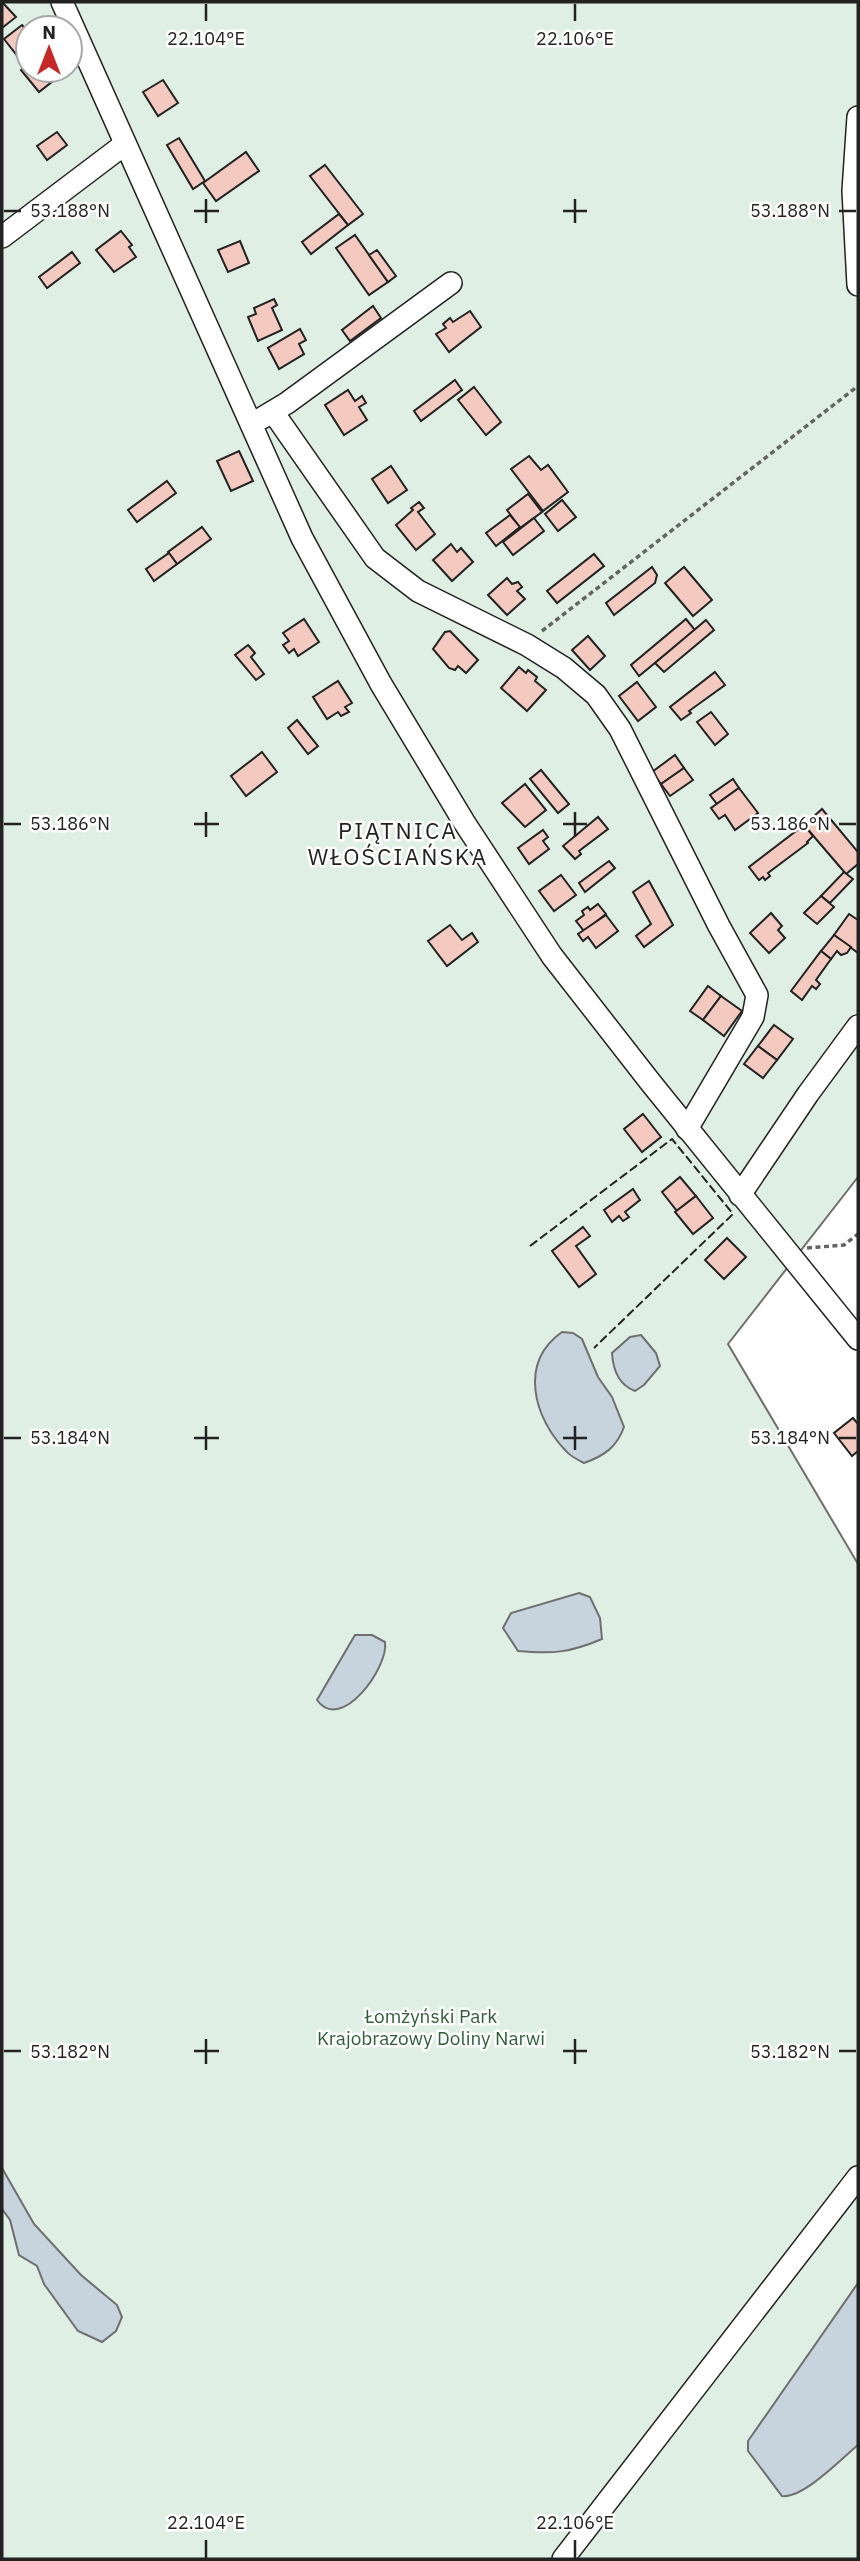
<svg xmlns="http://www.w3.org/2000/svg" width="860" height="2561" font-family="'IBM Plex Sans',sans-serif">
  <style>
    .green { fill: #e0efe3; stroke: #6f6f6f; stroke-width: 2; fill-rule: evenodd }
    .water { fill: #c7d3dd; stroke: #6f6f6f; stroke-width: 2 }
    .building { fill: #f3c9c0; stroke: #222; stroke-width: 2 }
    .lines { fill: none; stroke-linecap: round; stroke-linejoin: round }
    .minor-casing { stroke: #222; stroke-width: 24 }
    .path { stroke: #646464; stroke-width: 3.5; stroke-dasharray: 5 3.5; stroke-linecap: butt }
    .minor { stroke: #fff; stroke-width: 21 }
    .fence { stroke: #222; stroke-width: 2; stroke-dasharray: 9 3.5; stroke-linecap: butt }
    .ticks { fill: none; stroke: #222; stroke-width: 2.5 }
    .labels { text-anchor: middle; stroke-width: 5; stroke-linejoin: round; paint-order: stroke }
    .park-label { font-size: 19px; fill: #2f5e38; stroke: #fff }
    .quarter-label { font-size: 23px; letter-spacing: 2px; fill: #222; stroke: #fff }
    .ticks-label { font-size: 18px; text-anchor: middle; fill: #222; stroke: #fff; stroke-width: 5; stroke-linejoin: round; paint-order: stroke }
  </style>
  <rect width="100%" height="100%" fill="#fff"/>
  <path class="green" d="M2,2H858V1177L728,1344L858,1564V2559H2ZM28,28H70V70H28Z"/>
  <g class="water">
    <path d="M562,1332L573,1333L582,1339L598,1377L612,1397L624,1427C617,1447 604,1456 584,1463C578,1460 570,1456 566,1451C534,1418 518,1363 562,1332Z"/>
    <path d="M641,1335L656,1353L660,1366L644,1385L635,1391C619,1385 613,1370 612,1353L630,1337Z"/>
    <path d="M579,1593L590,1597L600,1618L602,1639C569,1653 553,1654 518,1651L503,1628L511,1613Z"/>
    <path d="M355,1635H372L385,1642C389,1667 341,1734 317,1700Z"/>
    <path d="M2,2168L34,2224L81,2275L117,2305L122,2317L116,2331L102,2342L78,2331L44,2284L37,2266L19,2255L10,2220L2,2209Z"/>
    <path d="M858,2283V2445C841,2459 803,2499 782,2496L748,2451V2441Z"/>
  </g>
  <g class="building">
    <path d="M2,2L16,17L2,28Z"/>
    <path d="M22,25L28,32V50L19,58L4,39Z"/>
    <path d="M28,64V70H52L58,77L39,92L21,70Z"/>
    <path d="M163,80L178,103L158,116L143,92Z"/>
    <path d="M57,132L67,145L47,160L37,146Z"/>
    <path d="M179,138L205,181L193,189L167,145Z"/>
    <path d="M246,152L259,171L216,201L203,183Z"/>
    <path d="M325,165L363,214L348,225L310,176Z"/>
    <path d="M339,214L348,225L311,254L302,242Z"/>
    <path d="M121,231L132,245L129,247L136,257L114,272L96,250Z"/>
    <path d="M355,235L388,282L369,295L336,248Z"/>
    <path d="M240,241L249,263L228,272L218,250Z"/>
    <path d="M377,250L396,276L388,282L369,255Z"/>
    <path d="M72,252L80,263L47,288L39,277Z"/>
    <path d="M274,299L277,305L272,308L282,330L258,341L248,317L256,314L254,308Z"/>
    <path d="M373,306L381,318L350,341L342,330Z"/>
    <path d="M470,311L481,327L449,352L436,334L446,328L443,324L450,318L453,322Z"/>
    <path d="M300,329L306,340L299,344L304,354L279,369L268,348Z"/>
    <path d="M455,380L462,390L421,421L414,411Z"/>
    <path d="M474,387L501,422L486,435L458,400Z"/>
    <path d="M348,390L355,401L362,396L366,403L359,407L367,420L344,435L325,405Z"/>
    <path d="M239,451L253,481L231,491L217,461Z"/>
    <path d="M529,456L541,470L548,465L568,492L543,511L511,469Z"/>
    <path d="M391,466L407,490L388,503L372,479Z"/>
    <path d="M167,481L176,493L137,522L128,510Z"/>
    <path d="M528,494L542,512L520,528L507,510Z"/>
    <path d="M562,500L576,517L558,531L545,514Z"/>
    <path d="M419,502L424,508L418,512L435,534L416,550L396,525L413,510L411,508Z"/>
    <path d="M510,515L520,527L496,546L486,533Z"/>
    <path d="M534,518L544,531L513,555L503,542Z"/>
    <path d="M202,527L211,539L177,564L168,552Z"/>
    <path d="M451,544L457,552L461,548L473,562L452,581L433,560Z"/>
    <path d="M169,553L177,564L154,581L146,569Z"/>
    <path d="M594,554L604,566L557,603L547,591Z"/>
    <path d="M652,567L657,575L655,583L614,615L606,603Z"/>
    <path d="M684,567L712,600L693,616L665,583Z"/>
    <path d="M507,578L512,584L518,582L522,587L517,591L525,599L507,615L488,595Z"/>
    <path d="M304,619L319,642L298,656L294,649L289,653L283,645L289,641L283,633Z"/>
    <path d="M686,619L695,630L639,676L631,665Z"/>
    <path d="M706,620L714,630L664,672L655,663Z"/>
    <path d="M450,631L478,660L466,673L458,666L455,670L449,668L433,649L445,632Z"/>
    <path d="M588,636L605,656L590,670L572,650Z"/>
    <path d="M248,645L255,653L251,657L264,674L256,680L235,655Z"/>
    <path d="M519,667L526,673L528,670L537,677L535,681L546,690L527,711L501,688Z"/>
    <path d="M715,672L725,685L689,711L691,713L681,720L670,707Z"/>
    <path d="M338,681L352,703L345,707L349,712L341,716L338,712L327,719L313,697Z"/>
    <path d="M637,682L656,707L638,721L619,696Z"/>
    <path d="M711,712L728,734L715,745L697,722Z"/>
    <path d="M297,720L318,746L308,754L288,728Z"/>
    <path d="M262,752L277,772L246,796L231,776Z"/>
    <path d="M675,755L684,768L661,784L652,772Z"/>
    <path d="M684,768L693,780L670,796L661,784Z"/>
    <path d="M541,770L569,804L558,813L530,779Z"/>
    <path d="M733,779L739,788L717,804L710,795Z"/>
    <path d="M525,784L546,810L525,827L502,803Z"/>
    <path d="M739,788L758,813L735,830L725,815L719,819L711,808Z"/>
    <path d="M822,809L858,852V864L846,874L804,825Z"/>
    <path d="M598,817L608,829L579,851L581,854L575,859L563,846Z"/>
    <path d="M804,825L813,836L807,842L808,843L768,873L770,876L765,880L763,877L759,880L749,867Z"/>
    <path d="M543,830L548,837L543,841L549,849L529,864L518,848Z"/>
    <path d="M609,861L615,868L585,892L579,883Z"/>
    <path d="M844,872L853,879L830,903L821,896Z"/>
    <path d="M561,875L576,895L554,911L539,891Z"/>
    <path d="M649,881L673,925L644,947L636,936L651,924L633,892Z"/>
    <path d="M821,896L834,907L817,924L804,913Z"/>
    <path d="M598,904L606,914L584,931L576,921L584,915L582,911L588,907L590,910Z"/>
    <path d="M771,913L782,926L778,930L785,938L769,953L750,933Z"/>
    <path d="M849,914L858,920V953L834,935Z"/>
    <path d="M606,915L618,931L596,948L588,937L583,941L578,934Z"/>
    <path d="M450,925L462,940L472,933L478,942L447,966L428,941Z"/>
    <path d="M834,935L851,947L847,953L841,955L837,951L831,959L821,951Z"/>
    <path d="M821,951L831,959L816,980L820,984L816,989L812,986L802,1000L791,991Z"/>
    <path d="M708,986L721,996L703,1020L690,1011Z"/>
    <path d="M721,996L742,1011L724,1036L703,1020Z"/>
    <path d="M774,1025L793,1039L777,1060L758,1046Z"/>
    <path d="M758,1046L777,1060L763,1078L744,1064Z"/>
    <path d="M643,1114L661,1137L642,1152L624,1129Z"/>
    <path d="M680,1177L696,1196L677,1211L662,1192Z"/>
    <path d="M633,1189L640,1200L625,1212L629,1217L623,1221L619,1216L612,1222L604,1210Z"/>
    <path d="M696,1196L713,1218L693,1234L675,1212Z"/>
    <path d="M583,1227L590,1236L576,1246L596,1274L579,1287L552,1251Z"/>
    <path d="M727,1238L746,1257L724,1279L705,1260Z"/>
    <path d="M853,1418L858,1424V1451L852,1456L834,1433Z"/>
  </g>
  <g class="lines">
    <g class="minor-casing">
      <g id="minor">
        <path d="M62,2L302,538L381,684L464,822L552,956L651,1083L858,1339"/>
        <path d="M858,117L853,191L858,285"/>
        <path d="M2,237L125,144"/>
        <path d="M273,412L375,558L418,591L527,645L564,668L596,695L620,729L719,926L757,995L753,1017L687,1129"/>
        <path d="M262,418L287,403L451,283"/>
        <path d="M740,1195L808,1094L858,1026"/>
        <path d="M563,2559L858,2177"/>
      </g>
    </g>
    <g class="path">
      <path d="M542,631L858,386"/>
      <path d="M807,1248L844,1245L858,1234"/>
    </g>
    <use href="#minor" class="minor"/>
    <path class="fence" d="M530,1246L672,1139L733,1214L594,1348"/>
  </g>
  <path class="ticks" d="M206,4V21M575,4V21M206,199V223M575,199V223M4,211H21M194,211H219M563,211H587M839,211H856M206,812V837M575,812V837M4,824H21M194,824H219M563,824H587M839,824H856M206,1426V1450M575,1426V1450M4,1438H21M194,1438H219M563,1438H587M839,1438H856M206,2039V2064M575,2039V2064M4,2051H21M194,2051H219M563,2051H587M839,2051H856M206,2540V2558M575,2540V2558"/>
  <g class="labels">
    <g class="park-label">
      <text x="431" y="2023">Łomżyński Park<tspan x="431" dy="22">Krajobrazowy Doliny Narwi</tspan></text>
    </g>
    <g class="quarter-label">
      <text x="398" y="839">PIĄTNICA<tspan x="398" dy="26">WŁOŚCIAŃSKA</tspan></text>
    </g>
  </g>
  <g class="ticks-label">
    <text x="206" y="45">22.104°E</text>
    <text x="575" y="45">22.106°E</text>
    <text x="70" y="217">53.188°N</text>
    <text x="790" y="217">53.188°N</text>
    <text x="70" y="830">53.186°N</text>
    <text x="790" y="830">53.186°N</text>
    <text x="70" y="1444">53.184°N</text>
    <text x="790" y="1444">53.184°N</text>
    <text x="70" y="2058">53.182°N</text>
    <text x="790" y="2058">53.182°N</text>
    <text x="206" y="2529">22.104°E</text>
    <text x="575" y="2529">22.106°E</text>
  </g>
  <rect width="860" height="2561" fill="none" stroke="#222222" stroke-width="7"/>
  <g transform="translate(49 49)"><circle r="33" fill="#ffffff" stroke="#a7a7a7" stroke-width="2"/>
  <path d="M0-5L12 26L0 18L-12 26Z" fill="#c62828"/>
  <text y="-10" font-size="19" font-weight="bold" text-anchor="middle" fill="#222222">N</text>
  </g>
</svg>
